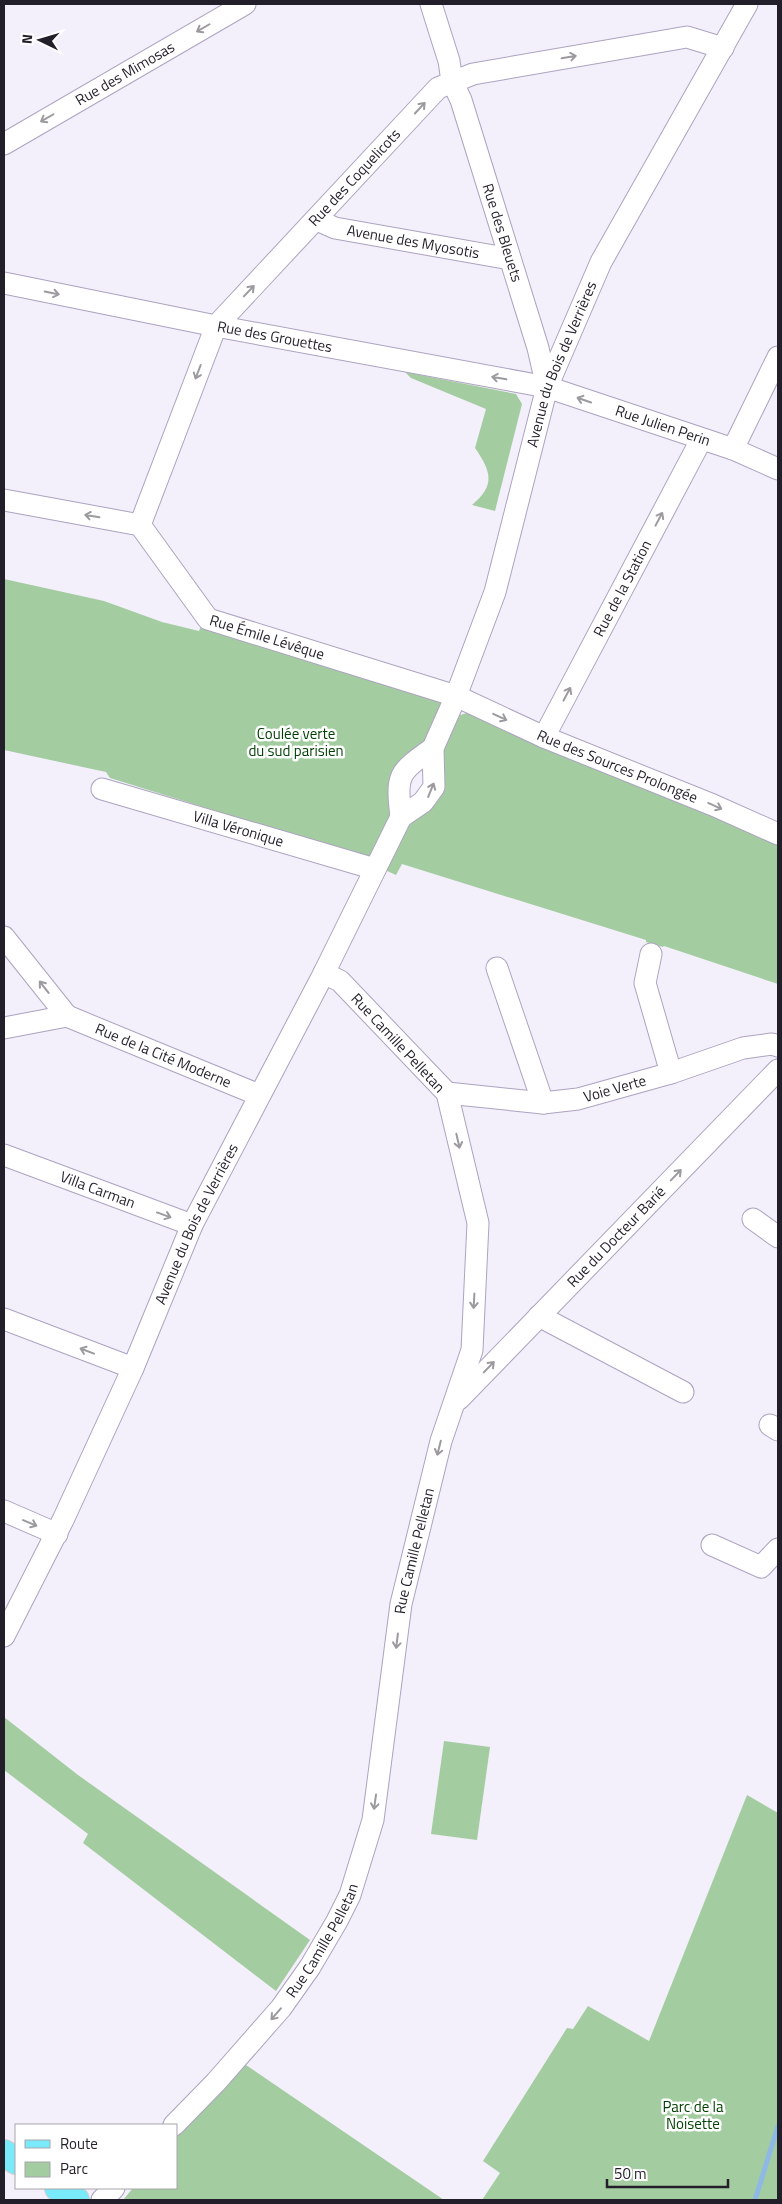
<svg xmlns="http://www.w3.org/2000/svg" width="782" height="2204" font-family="'Titillium Web',sans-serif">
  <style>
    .green { fill: #a4cca1 }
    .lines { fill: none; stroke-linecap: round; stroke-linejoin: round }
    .stream { stroke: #8eb9e5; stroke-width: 5 }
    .minor-casing { stroke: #ada3c0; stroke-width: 23 }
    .major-casing { stroke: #cfced0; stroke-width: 28 }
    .minor { stroke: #fff; stroke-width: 21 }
    .major { stroke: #79eafa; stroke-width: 26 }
    .oneway { stroke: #9c9a9f }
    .labels { text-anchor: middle; stroke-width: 5; stroke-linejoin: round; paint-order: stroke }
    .street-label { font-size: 15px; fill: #231f2a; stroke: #fff }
    .park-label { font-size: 15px; fill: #003f03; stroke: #fff }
  </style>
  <rect width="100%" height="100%" fill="#f3effb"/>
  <g class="green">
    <path d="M405,372L516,394L522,404L495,511L472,505C496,485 491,471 475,448L486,409L411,378Z"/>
    <path d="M4,579L104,601L162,622L199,631L201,626L441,701L442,709L391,808L388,824L370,857L347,852L110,778L106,772L4,750Z"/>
    <path d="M470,712L778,844V984L664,946L663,947L646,942V940L402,864L396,875L385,870L406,830L417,816L442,761L447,736L457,716Z"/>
    <path d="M4,1717L78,1775L310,1940L276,1991L83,1843L88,1834L4,1770Z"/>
    <path d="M444,1741L490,1747L477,1840L431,1834Z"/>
    <path d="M747,1795L778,1813V2200H482L500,2173L483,2161L567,2028L573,2029L588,2006L649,2041Z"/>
    <path d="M243,2063L444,2200H123L133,2188H176V2137Z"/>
  </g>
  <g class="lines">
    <path class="stream" d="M755,2200L778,2126"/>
    <g class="minor-casing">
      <g id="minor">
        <path id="s1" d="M431,4L449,61L452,81L461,100L538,348L547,387"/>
        <path id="s2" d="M4,144L245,4"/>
        <path id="s3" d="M317,220L335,228L510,259"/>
        <path id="s4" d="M4,283L216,326L547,387L733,449L778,469"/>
        <path d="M733,449L778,357"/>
        <path id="s5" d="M4,500L140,525L208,619L456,696L544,737L713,805L778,834"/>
        <path id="s6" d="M140,525L216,326L438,88L473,74L687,37L723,48"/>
        <path id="s7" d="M544,737L701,440"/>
        <path id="s8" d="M102,789L375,869"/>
        <path id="s9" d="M401,817L423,802L434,787L433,748L456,696L495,592L547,387L601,262L747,4"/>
        <path d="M401,817C396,774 398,773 433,748"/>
        <path d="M4,937L67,1016L4,1028"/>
        <path d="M651,954L645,983L671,1073"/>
        <path d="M497,968L543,1103"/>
        <path id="s10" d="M67,1016L259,1095"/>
        <path id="s11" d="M447,1093L543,1103L578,1099L671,1073L743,1048L772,1044L778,1046"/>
        <path id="s12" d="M4,1155L192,1225"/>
        <path d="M753,1219L778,1237"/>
        <path d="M539,1316L683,1392"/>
        <path d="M4,1319L133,1368"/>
        <path id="s13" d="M459,1399L778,1070"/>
        <path d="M770,1425L778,1430"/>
        <path d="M4,1511L57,1534"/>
        <path d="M712,1545L761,1567L778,1549"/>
        <path id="s14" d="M4,1636L63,1520L133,1368L192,1225L324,973L401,817"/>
        <path id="s15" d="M174,2125L216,2082L281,2008L310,1967L337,1921L350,1895L373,1820L401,1604L441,1441L472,1350L478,1223L447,1093L340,981L324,973"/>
        <path d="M102,2200L114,2188"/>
      </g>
    </g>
    <g class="major-casing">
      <g id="major">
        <path d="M4,2153L16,2161"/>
        <path d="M58,2188L76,2200"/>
      </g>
    </g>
    <use href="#minor" class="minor"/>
    <use href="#major" class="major"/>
  </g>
  <defs><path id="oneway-shaft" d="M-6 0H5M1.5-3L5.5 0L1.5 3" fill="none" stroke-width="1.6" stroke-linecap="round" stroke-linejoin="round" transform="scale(1.25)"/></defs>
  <g class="oneway">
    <use href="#oneway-shaft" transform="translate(203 28) rotate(150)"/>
    <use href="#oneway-shaft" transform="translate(569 57) rotate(-10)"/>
    <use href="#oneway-shaft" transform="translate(420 108) rotate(-47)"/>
    <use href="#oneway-shaft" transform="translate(47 118) rotate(150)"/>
    <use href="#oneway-shaft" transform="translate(249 291) rotate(-46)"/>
    <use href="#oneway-shaft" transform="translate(52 293) rotate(12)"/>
    <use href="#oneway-shaft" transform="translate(198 372) rotate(111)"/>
    <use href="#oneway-shaft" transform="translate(499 378) rotate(-170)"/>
    <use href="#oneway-shaft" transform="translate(584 400) rotate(-161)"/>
    <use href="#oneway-shaft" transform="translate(92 516) rotate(-170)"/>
    <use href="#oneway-shaft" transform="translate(659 519) rotate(-62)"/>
    <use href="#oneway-shaft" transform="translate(567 694) rotate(-62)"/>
    <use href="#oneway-shaft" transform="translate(500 717) rotate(25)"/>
    <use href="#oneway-shaft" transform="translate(431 790) rotate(-68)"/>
    <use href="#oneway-shaft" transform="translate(715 806) rotate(24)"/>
    <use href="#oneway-shaft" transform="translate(44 987) rotate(-128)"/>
    <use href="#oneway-shaft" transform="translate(458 1141) rotate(77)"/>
    <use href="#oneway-shaft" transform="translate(676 1175) rotate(-46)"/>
    <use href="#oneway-shaft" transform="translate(164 1215) rotate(20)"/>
    <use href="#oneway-shaft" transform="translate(474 1301) rotate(93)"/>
    <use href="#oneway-shaft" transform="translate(87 1351) rotate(-159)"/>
    <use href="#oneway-shaft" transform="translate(489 1367) rotate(-46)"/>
    <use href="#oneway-shaft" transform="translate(439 1448) rotate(104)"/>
    <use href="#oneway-shaft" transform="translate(30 1523) rotate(23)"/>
    <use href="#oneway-shaft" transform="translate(397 1641) rotate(97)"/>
    <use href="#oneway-shaft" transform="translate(375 1802) rotate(98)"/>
    <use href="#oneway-shaft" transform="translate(276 2014) rotate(131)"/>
  </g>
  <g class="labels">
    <g class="street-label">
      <text dy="5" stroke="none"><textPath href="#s2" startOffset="140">Rue des Mimosas</textPath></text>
      <text dy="5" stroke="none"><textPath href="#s6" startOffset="416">Rue des Coquelicots</textPath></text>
      <text dy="5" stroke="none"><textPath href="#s1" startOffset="240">Rue des Bleuets</textPath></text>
      <text dy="5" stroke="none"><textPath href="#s3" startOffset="99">Avenue des Myosotis</textPath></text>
      <text dy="5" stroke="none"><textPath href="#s4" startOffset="276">Rue des Grouettes</textPath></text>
      <text dy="5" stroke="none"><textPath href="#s9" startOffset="490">Avenue du Bois de Verrières</textPath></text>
      <text dy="5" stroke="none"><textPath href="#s4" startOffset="675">Rue Julien Perin</textPath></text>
      <text dy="5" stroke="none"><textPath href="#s7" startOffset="168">Rue de la Station</textPath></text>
      <text dy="5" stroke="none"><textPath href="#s5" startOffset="316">Rue Émile Lévêque</textPath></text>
      <text dy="5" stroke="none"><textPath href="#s5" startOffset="690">Rue des Sources Prolongée</textPath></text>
      <text dy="5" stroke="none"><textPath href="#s8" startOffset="142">Villa Véronique</textPath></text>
      <text transform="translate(398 1043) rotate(47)" y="5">Rue Camille Pelletan</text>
      <text dy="5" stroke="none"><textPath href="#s10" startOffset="104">Rue de la Cité Moderne</textPath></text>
      <text dy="5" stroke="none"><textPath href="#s11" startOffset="170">Voie Verte</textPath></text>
      <text dy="5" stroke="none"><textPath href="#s12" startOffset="100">Villa Carman</textPath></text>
      <text dy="5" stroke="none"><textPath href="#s14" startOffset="455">Avenue du Bois de Verrières</textPath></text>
      <text dy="5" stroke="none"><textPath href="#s13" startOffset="226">Rue du Docteur Barié</textPath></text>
      <text dy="5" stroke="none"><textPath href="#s15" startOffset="642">Rue Camille Pelletan</textPath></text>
      <text dy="5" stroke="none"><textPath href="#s15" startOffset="238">Rue Camille Pelletan</textPath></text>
    </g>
    <g class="park-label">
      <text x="296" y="739">Coulée verte<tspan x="296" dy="17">du sud parisien</tspan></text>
      <text x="693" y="2112">Parc de la<tspan x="693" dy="17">Noisette</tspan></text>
    </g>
  </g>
  <rect width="782" height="2204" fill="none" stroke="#231f2a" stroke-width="10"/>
  <rect x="15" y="2124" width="162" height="65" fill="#ffffff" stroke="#a7a5aa"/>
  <rect x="25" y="2140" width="25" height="8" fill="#79eafa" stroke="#a7a5aa"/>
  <text x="60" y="2149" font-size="15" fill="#231f2a">Route</text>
  <rect x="25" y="2162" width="25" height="15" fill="#a4cca1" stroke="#a7a5aa"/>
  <text x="60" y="2174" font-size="15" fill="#231f2a">Parc</text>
  <g transform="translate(40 40) rotate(275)" stroke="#ffffff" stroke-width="4" paint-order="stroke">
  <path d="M0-4L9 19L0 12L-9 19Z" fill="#231f2a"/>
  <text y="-8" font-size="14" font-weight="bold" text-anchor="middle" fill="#231f2a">N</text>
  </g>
  <path d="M607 2179v8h121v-8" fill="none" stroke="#231f2a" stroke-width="2.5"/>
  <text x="614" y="2179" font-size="15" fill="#231f2a" stroke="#ffffff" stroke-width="4" paint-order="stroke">50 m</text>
</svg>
